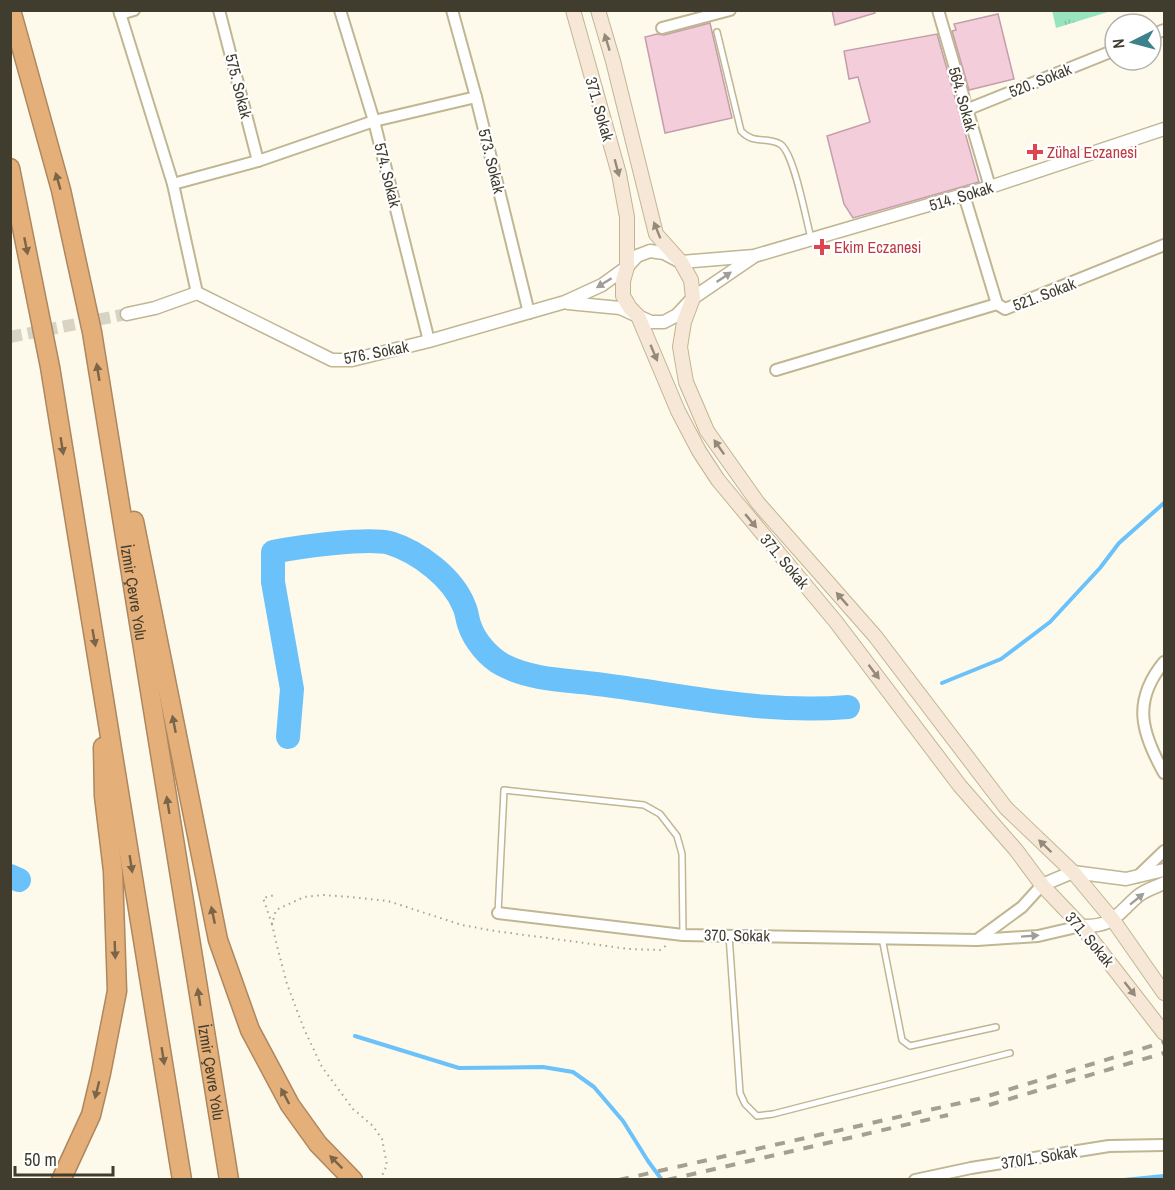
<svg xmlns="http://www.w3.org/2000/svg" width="1175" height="1190" font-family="'Archivo Narrow',sans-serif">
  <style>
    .park { fill: url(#park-tufts) }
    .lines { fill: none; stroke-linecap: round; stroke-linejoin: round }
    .stream { stroke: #6bc1fa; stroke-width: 4 }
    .river { stroke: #6bc1fa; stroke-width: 24 }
    .building { fill: #f3cdda; stroke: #c59eac; stroke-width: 1.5 }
    .tertiary-tunnel { stroke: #d8d4c5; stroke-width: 12; stroke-dasharray: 12 6; stroke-linecap: butt }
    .service-casing { stroke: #c0b692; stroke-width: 8 }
    .minor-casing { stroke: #c0b692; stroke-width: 14 }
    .tertiary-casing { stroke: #c0b692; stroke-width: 15 }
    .secondary-casing { stroke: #c0b692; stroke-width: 16 }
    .motorway-casing { stroke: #ac875f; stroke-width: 21 }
    .path { stroke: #a6a293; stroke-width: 2; stroke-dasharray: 1.5 4.5; stroke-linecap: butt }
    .service { stroke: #fff; stroke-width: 5 }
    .minor { stroke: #fff; stroke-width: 10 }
    .tertiary { stroke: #fff; stroke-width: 12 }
    .secondary { stroke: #f7e7d7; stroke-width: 14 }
    .motorway { stroke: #e5af79; stroke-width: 18 }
    .rail { stroke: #a4a091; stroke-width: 4; stroke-dasharray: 10 10; stroke-linecap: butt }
    .oneway { fill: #938a7a }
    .oneway2 { fill: #7a6548 }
    .oneway3 { fill: #a09e96 }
    .health-dot { fill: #e0444e; stroke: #fff; stroke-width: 2 }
    .labels { text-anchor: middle; stroke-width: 4.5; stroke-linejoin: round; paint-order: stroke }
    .street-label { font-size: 16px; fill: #413d2e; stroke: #fff }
    .health-label { font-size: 16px; fill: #be3a42; stroke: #fff; text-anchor: start }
  </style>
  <defs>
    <pattern id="park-tufts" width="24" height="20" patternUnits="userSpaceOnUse" patternTransform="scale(1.5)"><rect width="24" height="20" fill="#97e4bf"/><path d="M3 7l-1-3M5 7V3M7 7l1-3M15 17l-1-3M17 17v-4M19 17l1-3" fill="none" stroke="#83c4a4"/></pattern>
  </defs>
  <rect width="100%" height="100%" fill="#fefaeb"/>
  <path class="park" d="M1052,10H1111V11L1056,28Z"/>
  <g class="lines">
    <g class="stream">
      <path d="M942,683L1001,659L1050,622L1100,568L1119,543L1164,503"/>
      <path d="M355,1036L459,1068L543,1067L573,1072L594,1087L623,1121L648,1161L662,1180"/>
      <path d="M1124,1180L1164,1176"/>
    </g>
    <g class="river">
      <path d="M288,737L292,689L273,582V552C297,547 368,537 390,543C419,552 453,578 464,606C467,612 467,618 469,624C474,640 488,657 503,665C534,681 571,680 605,685C687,696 765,714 848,707"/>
      <path d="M10,876L19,880"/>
    </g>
  </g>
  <g class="building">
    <path d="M832,10H874L875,13L835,25Z"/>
    <path d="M998,14L1014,79L969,90L952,31L956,30L954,24Z"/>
    <path d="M710,23L732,118L665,133L645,37L657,34L664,35Z"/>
    <path d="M937,34L979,182L853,218L844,204L827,136L870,122L858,77L849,79L844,51Z"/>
  </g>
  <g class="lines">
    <path class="tertiary-tunnel" d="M10,337L127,314"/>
    <g class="service-casing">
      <g id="service">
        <path d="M717,32L741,131C754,145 766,136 780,144C794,152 806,220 811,238"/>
        <path d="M498,913L504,790L644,805L660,814L677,836L682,854L683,935"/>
        <path d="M729,935L740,1093L745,1104L757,1116L773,1114L1010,1053"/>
        <path d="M882,938L902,1040L910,1046L996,1027"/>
      </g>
    </g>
    <g class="minor-casing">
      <g id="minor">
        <path d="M119,10L173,184L197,293"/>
        <path d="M219,10L258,161"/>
        <path d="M340,10L374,121L429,341"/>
        <path d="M452,10L476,97L529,313"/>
        <path d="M938,10L990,187"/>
        <path d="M120,14L134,10"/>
        <path d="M662,28L730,10"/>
        <path d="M1151,35L1164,30"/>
        <path d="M966,110L1115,50"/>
        <path d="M173,184L258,161L374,121L476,97"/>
        <path d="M964,195L997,304L1005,309L1164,245"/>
        <path d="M776,370L997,304"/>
        <path d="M1164,662C1132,701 1141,732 1164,773"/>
        <path d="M1137,877L1164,851"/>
        <path d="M498,913L683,935L977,940L1038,936L1081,926"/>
        <path d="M977,940L1022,907L1042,885"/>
        <path d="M915,1180L971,1168L1109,1146L1164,1145"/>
      </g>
    </g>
    <g class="tertiary-casing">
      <g id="tertiary">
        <path d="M568,303L620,308L651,322H664L677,315L693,298L753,257"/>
        <path d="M127,314L155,308L197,293L332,360H352L429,341L565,302L602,285L627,267L637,256L650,251L664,253L681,262L754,256L990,187L1164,129"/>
        <path d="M1042,885L1073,872L1126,879L1164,870"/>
        <path d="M1081,926C1114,927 1116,915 1138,896C1145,890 1156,887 1164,883"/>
      </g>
    </g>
    <g class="secondary-casing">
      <g id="secondary">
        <path d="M573,10L619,174L627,217V267L623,281V296L630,308L638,316L678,411L699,451L718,480L836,622L960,786L1016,850L1042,885L1081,926L1164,1033"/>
        <path d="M598,10L613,61L656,234L681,262L691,280L693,298L684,322L680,347L686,382L707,431L758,503L875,636L1006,808L1073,872L1113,920L1164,993"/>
      </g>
    </g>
    <g class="motorway-casing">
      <g id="motorway">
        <path id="s1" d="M11,10L61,190L92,332L229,1180"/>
        <path d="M10,168L50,367L182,1180"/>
        <path d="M134,521L218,940L250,1030L290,1105L318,1144L353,1180"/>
        <path d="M61,1180L91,1115L101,1073L117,991L113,871L104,796L103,747"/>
      </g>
    </g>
    <g class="path">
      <path d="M272,924L263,898L275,895"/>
      <path d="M380,1180L387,1165L382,1139L373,1126L353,1109L322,1067L304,1029L287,984L277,946L272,924L276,910L304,897L323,895L351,897L388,901L462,925L495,931L629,949L660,950L667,945"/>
    </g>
    <use href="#service" class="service"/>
    <use href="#minor" class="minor"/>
    <use href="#tertiary" class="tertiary"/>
    <use href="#secondary" class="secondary"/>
    <use href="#motorway" class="motorway"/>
    <g class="rail">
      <path d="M989,1105L1164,1053"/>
      <path d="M619,1180L978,1099L1164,1042"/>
      <path d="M667,1180L948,1115"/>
    </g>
  </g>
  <defs><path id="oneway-solid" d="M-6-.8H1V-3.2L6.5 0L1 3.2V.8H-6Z" transform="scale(1.5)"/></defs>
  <g class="oneway">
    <use href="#oneway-solid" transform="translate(607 42) rotate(-107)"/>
    <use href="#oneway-solid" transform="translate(617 168) rotate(75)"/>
    <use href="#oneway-solid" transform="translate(657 230) rotate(-112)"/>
    <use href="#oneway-solid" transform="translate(654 353) rotate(67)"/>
    <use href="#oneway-solid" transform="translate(719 447) rotate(-125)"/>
    <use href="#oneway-solid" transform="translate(751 521) rotate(50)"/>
    <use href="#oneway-solid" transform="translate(842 599) rotate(-131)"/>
    <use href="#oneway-solid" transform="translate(874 672) rotate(53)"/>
    <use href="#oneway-solid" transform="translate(1045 846) rotate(-136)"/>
    <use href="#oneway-solid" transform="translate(1130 989) rotate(52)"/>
  </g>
  <g class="oneway2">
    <use href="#oneway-solid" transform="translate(58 181) rotate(-106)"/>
    <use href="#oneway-solid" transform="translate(26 246) rotate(79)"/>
    <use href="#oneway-solid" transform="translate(98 372) rotate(-99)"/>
    <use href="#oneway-solid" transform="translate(62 446) rotate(81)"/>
    <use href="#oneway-solid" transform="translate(94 638) rotate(80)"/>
    <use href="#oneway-solid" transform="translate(174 724) rotate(-101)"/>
    <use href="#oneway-solid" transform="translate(168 805) rotate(-99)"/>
    <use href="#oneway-solid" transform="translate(131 864) rotate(81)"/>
    <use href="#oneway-solid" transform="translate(213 915) rotate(-102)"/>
    <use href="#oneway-solid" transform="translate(115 950) rotate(88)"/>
    <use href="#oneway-solid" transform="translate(199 997) rotate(-99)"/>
    <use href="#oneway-solid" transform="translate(163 1056) rotate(81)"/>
    <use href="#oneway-solid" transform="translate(97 1090) rotate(104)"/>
    <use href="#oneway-solid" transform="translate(285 1096) rotate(-118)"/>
    <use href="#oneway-solid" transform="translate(336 1162) rotate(-135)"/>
  </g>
  <g class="oneway3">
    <use href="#oneway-solid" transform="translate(724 277) rotate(-34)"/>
    <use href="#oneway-solid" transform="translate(604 283) rotate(148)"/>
    <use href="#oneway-solid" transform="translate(1137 899) rotate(-39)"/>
    <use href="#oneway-solid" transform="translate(1030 936) rotate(-4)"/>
  </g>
  <g class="health-dot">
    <path d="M1032 143h6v6h6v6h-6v6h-6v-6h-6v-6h6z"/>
    <path d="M819 238h6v6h6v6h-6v6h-6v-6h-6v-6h6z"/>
  </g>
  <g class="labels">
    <g class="street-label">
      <text transform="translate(1040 80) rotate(-22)" y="6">520. Sokak</text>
      <text transform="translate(239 86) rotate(76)" y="6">575. Sokak</text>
      <text transform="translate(963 99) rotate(74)" y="6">564. Sokak</text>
      <text transform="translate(600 109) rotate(74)" y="6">371. Sokak</text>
      <text transform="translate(492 161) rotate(76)" y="6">573. Sokak</text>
      <text transform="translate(388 175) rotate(76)" y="6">574. Sokak</text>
      <text transform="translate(961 196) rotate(-17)" y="6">514. Sokak</text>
      <text transform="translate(1044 294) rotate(-21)" y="6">521. Sokak</text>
      <text transform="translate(376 352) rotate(-11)" y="6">576. Sokak</text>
      <text transform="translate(785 561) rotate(50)" y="6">371. Sokak</text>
      <text dy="6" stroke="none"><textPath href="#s1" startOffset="596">İzmir Çevre Yolu</textPath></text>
      <text transform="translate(737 935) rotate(1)" y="6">370. Sokak</text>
      <text transform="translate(1090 939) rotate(50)" y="6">371. Sokak</text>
      <text dy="6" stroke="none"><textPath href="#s1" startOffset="1082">İzmir Çevre Yolu</textPath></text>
      <text transform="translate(1039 1157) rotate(-9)" y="6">370/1. Sokak</text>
    </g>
    <g class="health-label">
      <text x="1047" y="158">Zühal Eczanesi</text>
      <text x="834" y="253">Ekim Eczanesi</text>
    </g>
  </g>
  <rect width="1175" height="1190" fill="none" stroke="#413d2e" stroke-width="24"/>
  <g transform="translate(1133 42) rotate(264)"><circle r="28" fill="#ffffff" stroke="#b3b1ab" stroke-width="1.5"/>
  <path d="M0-4.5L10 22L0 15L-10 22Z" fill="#3b828c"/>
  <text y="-9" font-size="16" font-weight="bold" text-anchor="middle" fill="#413d2e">N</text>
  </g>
  <path d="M15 1166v9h98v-9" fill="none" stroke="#413d2e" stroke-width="3"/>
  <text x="24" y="1166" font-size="18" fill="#413d2e" stroke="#ffffff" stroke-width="4.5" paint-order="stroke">50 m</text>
</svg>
